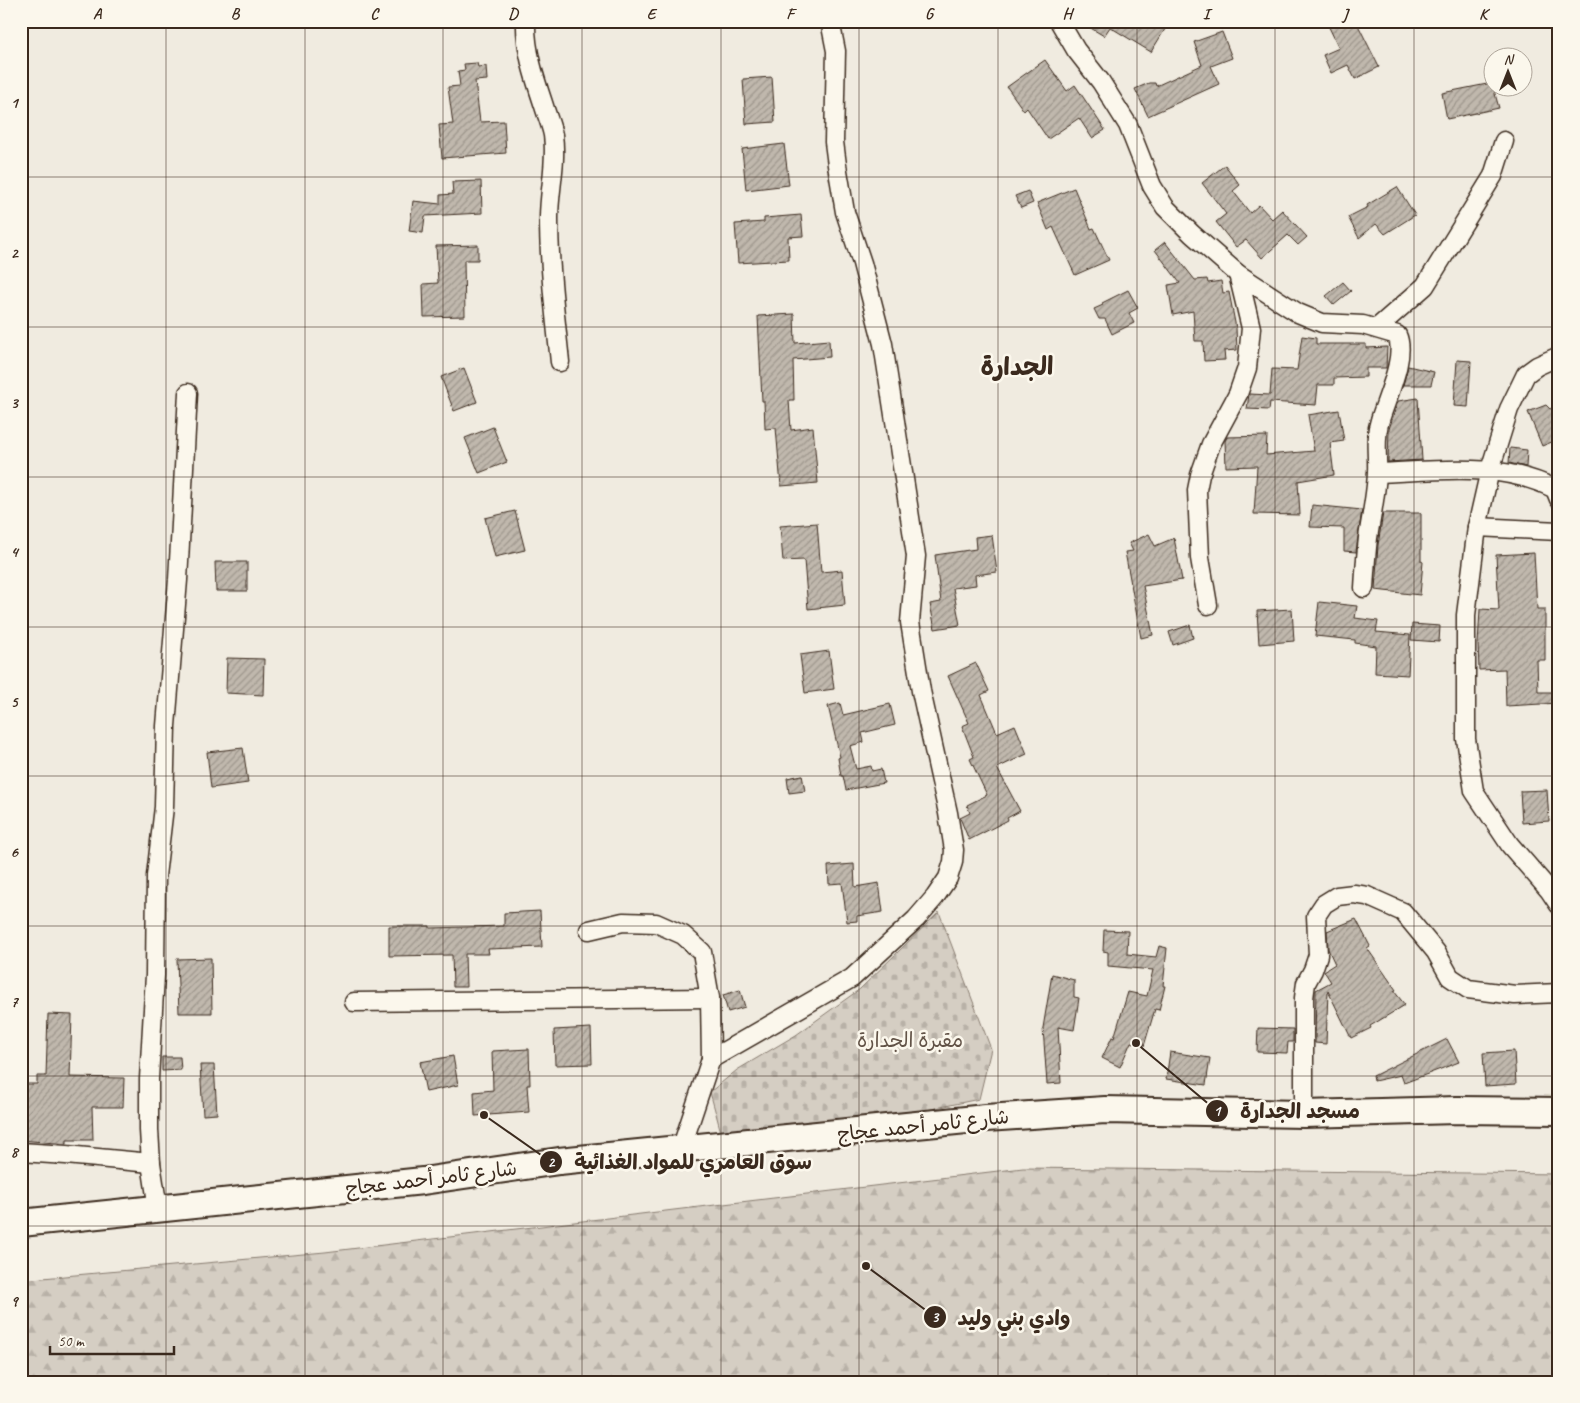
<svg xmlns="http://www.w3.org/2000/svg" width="1580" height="1403" font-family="Caveat,'Playpen Sans Arabic',sans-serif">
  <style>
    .forest { fill: url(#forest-firs); stroke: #887c70 }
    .cemetery { fill: url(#cemetery-stones); stroke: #887c70 }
    .building { fill: url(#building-hatch); stroke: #3b2a1e }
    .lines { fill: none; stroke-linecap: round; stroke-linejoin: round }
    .minor-casing { stroke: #3b2a1e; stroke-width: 21 }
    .primary-casing { stroke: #3b2a1e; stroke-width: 30 }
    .minor { stroke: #fbf7ec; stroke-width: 18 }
    .primary { stroke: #fbf7ec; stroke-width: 26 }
    .grid { fill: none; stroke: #3b2a1e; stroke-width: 1; stroke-opacity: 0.55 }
    .labels { text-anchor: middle; stroke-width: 5; stroke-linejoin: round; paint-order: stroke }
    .park-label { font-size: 20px; fill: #625347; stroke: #fbf7ec }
    .street-label { font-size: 20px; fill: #3b2a1e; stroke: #fbf7ec }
    .district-label { font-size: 25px; font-weight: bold; fill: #3b2a1e; stroke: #fbf7ec }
    .leader { fill: none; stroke: #3b2a1e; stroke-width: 2 }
    .callout-dot { fill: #3b2a1e; stroke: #fbf7ec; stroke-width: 2 }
    .mark-label { font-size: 15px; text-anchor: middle; font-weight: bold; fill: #fff }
    .callout-label { font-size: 21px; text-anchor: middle; font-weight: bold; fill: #3b2a1e; stroke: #fbf7ec; stroke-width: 5; stroke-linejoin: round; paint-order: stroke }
    .neatline { fill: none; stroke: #3b2a1e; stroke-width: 2 }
    .grid-label { font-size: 16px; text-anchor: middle; font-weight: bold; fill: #3b2a1e }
  </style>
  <defs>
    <pattern id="forest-firs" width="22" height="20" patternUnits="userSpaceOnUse" patternTransform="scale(1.25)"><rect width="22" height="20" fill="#d5cec3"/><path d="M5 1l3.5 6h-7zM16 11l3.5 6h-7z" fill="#b8b1a7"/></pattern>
    <pattern id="cemetery-stones" width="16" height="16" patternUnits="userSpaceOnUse" patternTransform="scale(1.25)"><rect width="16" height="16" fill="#d5cec3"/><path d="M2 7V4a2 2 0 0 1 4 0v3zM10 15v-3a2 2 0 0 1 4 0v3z" fill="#b8b1a7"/></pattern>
    <pattern id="building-hatch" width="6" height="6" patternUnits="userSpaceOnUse" patternTransform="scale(1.25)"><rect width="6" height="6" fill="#c0b8ad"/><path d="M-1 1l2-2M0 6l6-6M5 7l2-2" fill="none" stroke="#9d968c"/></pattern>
  </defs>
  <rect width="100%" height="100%" fill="#f0ebe0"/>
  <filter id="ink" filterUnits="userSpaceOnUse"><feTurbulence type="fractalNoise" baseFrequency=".02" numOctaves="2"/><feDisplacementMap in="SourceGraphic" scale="10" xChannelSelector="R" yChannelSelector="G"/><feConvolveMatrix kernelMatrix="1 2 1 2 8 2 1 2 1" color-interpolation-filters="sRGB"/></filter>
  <g filter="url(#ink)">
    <path class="forest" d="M1023,1168L1559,1174V1382H21V1280L325,1252Z"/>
    <path class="cemetery" d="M939,912L991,1049L979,1099L845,1127L722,1136L710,1092L737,1070L796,1035L860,989Z"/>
    <g class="building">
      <path d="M1079,21H1170L1151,52L1110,27L1104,36Z"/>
      <path d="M1326,21H1356L1379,67L1355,79L1348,65L1331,73L1323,55L1339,48Z"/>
      <path d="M1222,32L1232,58L1211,66L1219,84L1148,116L1135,89L1149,83H1155L1156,86L1202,65L1194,42Z"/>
      <path d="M1045,60L1067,91L1075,85L1105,130L1092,138L1079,118L1048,139L1027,108L1024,111L1007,87Z"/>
      <path d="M477,63L478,67L486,66L487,80L475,81L480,122L504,121L506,153L442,158L439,125L453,124L448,87L460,86L458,71L465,70L464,64Z"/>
      <path d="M772,77L775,122L746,124L743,79Z"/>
      <path d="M1492,83L1499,108L1447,119L1442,93Z"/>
      <path d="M784,144L789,185L746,190L742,149Z"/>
      <path d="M1225,165L1240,185L1233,191L1250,213L1259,205L1272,219L1282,210L1307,237L1298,245L1288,235L1262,258L1246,240L1236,247L1216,222L1226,214L1202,183Z"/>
      <path d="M481,181L482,213L425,216L423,233L409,231L413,201L440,204V195L453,194L452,182Z"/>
      <path d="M1397,187L1415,215L1385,234L1376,224L1359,238L1348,217L1368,207L1367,205Z"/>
      <path d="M1074,188L1091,229L1094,228L1109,260L1075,275L1053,227L1048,230L1037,203Z"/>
      <path d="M1028,191L1033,203L1021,208L1015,196Z"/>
      <path d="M801,215L803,236L788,237L789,260L738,263L735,224L764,222V218Z"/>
      <path d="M1165,242L1195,280L1207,279L1208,283L1221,281L1223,293L1229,292L1236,328L1237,350L1224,351L1225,360L1204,361L1203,341H1195L1193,311L1173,315L1168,285L1180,283L1155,250Z"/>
      <path d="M478,245V260H464L465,316L424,317L423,284L438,283L436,246Z"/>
      <path d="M1343,282L1351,291L1334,305L1326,296Z"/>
      <path d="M1128,290L1138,308L1129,313L1134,323L1112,334L1105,319H1099L1094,309L1103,305L1102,303Z"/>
      <path d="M794,314L795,343L829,340L830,357L793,360L794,400H789L791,430L813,427L818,483L781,486L776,428L765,429L764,401H762L758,316Z"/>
      <path d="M1302,336L1316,338V344H1366V348L1387,347L1386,368H1366V377L1334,378V385H1318L1316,405L1270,402L1269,410L1247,409L1249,394L1270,395L1272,369L1297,370Z"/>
      <path d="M1457,360L1471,361L1468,407L1454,406Z"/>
      <path d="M1408,366L1434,372L1431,385H1403Z"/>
      <path d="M464,368L477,402L454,411L441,377Z"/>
      <path d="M1418,398L1422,460L1388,462L1389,429L1398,401Z"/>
      <path d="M1546,405L1550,409L1559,405V439L1542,446L1528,412Z"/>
      <path d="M1339,410L1344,441L1330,443L1334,475L1298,481L1300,515L1254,514L1257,466L1226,467L1225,441L1227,437L1267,436L1266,455L1314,451L1308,415Z"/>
      <path d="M493,427L507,462L479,473L465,438Z"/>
      <path d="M1510,448L1527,450L1526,467L1509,463Z"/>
      <path d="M1312,505L1362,510L1356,552L1344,551V528L1310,527Z"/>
      <path d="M515,511L525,550L495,557L485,518Z"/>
      <path d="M1383,513H1421V561L1423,562L1420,595L1375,590L1378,545Z"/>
      <path d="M817,523L821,572L842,570L845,605L808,609L804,560L783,561L780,526Z"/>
      <path d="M1149,534L1155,546L1174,538L1182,580L1143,586L1153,635L1141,638L1125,552L1133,551L1129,543Z"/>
      <path d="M992,535L997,572L975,575L976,585L953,588L960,625L935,629L930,604L941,602L935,555L976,549L975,537Z"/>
      <path d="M1534,553L1537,609H1545V660H1537L1538,692H1559V703L1506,706L1505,669L1479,670L1478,644L1480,609L1499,610L1496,555Z"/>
      <path d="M215,562H247V591H216Z"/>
      <path d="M1319,602L1357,606L1355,618L1378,621L1376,632L1410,635L1408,675L1375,673L1376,646L1355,643V640L1315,636Z"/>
      <path d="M1292,609L1294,641L1259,644L1257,611Z"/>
      <path d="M1412,624L1440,626L1439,642L1411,640Z"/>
      <path d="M1190,625L1193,638L1173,645L1169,632Z"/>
      <path d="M829,651L834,689L805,693L800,655Z"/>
      <path d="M227,658L264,659L263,695L226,693Z"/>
      <path d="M976,663L989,691L981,695L997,733L1015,725L1027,754L997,768L1020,811L1007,818L1008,820L969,840L960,818L970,813L967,805L987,795L970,759L974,757L962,726L969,723L948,676Z"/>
      <path d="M840,703L843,715L890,704L895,725L862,733L864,742L850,746L856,769L871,766L872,771L881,769L884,783L846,790L843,776H841L838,758L840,757L828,706Z"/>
      <path d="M243,748L248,783L211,788L207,752Z"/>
      <path d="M802,775L805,791L789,793L787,778Z"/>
      <path d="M1547,790L1549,821L1522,823L1520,791Z"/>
      <path d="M854,864L855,887L879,883L883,912L857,916V921L847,922L842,883L829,884L828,866Z"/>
      <path d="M540,911L542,947L488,949L489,954H465L466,987H453L452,955L389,956V926H430V928L504,926V913Z"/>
      <path d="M1356,919L1370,946L1367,948L1396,990L1394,991L1405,1005L1370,1026L1371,1028L1351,1038L1328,991L1326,1044L1315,1043L1316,990L1331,982L1324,971L1335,964L1328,949L1327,931Z"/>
      <path d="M1104,930L1128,931L1127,954L1156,957L1159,946L1167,948L1163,986H1165L1159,1010L1155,1009L1144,1046L1131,1042L1120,1067L1102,1058L1112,1037L1114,1038L1128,992L1147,996L1153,970L1108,966V952L1103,951Z"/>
      <path d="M211,958L212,1013H179L177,959Z"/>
      <path d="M1052,974L1074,980V997L1079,998L1074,1030L1058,1027L1061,1083L1047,1084L1043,1028Z"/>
      <path d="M740,990L745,1007L728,1012L723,995Z"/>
      <path d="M48,1014L72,1015L70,1077L124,1078L123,1107H92L93,1140H67V1144L21,1140V1084H37V1076H46Z"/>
      <path d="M591,1028L592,1064L555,1065L554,1030Z"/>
      <path d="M1258,1028L1293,1029V1042H1288L1287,1053L1257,1052Z"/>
      <path d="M1447,1039L1459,1062L1404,1083L1401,1075L1374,1081L1373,1076Z"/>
      <path d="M529,1049L530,1085H527L529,1112L475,1116L474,1092L493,1090L492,1051Z"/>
      <path d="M1514,1051L1516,1084L1485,1086L1483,1053Z"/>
      <path d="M1170,1052L1210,1058L1206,1085L1166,1079Z"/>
      <path d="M453,1056L458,1085L426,1092L420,1062Z"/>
      <path d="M162,1057H180L181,1070L162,1071Z"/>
      <path d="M200,1065H214L217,1114L203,1115Z"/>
    </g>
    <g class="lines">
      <g class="minor-casing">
        <g id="minor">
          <path d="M526,21C525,50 535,79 544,106C547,116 551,125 553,135C557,163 549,190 549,218C549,266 555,314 560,362"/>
          <path d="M1059,21L1076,50L1101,82L1128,125L1152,186L1165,207L1192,234L1238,274L1298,313L1322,323L1363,325L1397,335C1407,356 1386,399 1380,420C1374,438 1378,455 1377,473C1376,495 1371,517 1368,538C1366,555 1365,571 1364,588"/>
          <path d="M1377,328L1425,286L1493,176L1504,141"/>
          <path d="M1559,356L1537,366L1526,374L1509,409L1490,470L1477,527L1466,615V739L1474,791L1510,845L1549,890L1559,905"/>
          <path d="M1377,473C1436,471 1500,461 1555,489L1559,499"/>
          <path d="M1477,527L1559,531"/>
          <path d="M1208,605L1200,558L1197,490L1200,475L1211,444L1238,394L1247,368L1251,328L1238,274"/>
          <path d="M589,930L623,922L656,923L683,935L702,952L710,998L711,1059"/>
          <path d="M354,1002L710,998"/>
          <path d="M1304,1114V998L1306,983L1313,970L1318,955L1316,916L1324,904L1337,896L1354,894L1367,896L1403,912L1436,952L1450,977L1468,989L1515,995L1559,993"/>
          <path d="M681,1149L711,1059L852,978L916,919L935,897L948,878L953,862L954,850L948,813L921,691L910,622L916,556L883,344L862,263L845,212L837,165L834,142L836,51L830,21"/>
          <path d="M21,1152L66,1155L151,1163"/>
          <path d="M158,1209L151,1163L149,1130V1079L155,975L156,876L164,807L166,726L178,580L188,393"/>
        </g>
      </g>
      <g class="primary-casing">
        <path id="primary" d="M21,1223L423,1181L559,1161L986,1118L1105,1110L1304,1114L1457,1110L1559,1111"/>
      </g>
      <use href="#minor" class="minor"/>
      <use href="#primary" class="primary"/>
    </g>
  </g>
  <path class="grid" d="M166,21V1382M305,21V1382M443,21V1382M582,21V1382M721,21V1382M859,21V1382M998,21V1382M1137,21V1382M1275,21V1382M1414,21V1382M21,177H1559M21,327H1559M21,477H1559M21,627H1559M21,776H1559M21,926H1559M21,1076H1559M21,1226H1559"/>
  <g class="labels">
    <g class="park-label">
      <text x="910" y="1047">مقبرة الجدارة</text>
    </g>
    <g class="street-label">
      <text transform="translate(923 1125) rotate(-6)" y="7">شارع ثامر أحمد عجاج</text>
      <text transform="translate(431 1178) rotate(-7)" y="7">شارع ثامر أحمد عجاج</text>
    </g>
    <g class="district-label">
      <text x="1017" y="375">الجدارة</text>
    </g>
  </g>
  <path class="leader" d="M1136 1043L1217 1111M484 1115L551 1162M866 1266L935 1317"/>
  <g class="callout-dot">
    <circle cx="1136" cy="1043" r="5"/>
    <circle cx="484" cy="1115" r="5"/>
    <circle cx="866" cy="1266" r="5"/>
    <circle cx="1217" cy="1111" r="12"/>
    <circle cx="551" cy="1162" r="12"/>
    <circle cx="935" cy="1317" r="12"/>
  </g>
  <g class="mark-label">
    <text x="1217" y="1116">1</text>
    <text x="551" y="1167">2</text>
    <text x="935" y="1322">3</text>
  </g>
  <g class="callout-label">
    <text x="1300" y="1118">مسجد الجدارة</text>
    <text x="693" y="1169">سوق العامري للمواد الغذائية</text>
    <text x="1014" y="1325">وادي بني وليد</text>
  </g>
  <rect width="1580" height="1403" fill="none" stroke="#fbf7ec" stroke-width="55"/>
  <g transform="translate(1508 72)"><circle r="24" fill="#fbf7ec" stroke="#aea59a"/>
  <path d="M0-4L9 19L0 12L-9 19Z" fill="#3b2a1e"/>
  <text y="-8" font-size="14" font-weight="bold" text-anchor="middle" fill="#3b2a1e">N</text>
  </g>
  <path d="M50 1346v8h124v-8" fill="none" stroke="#3b2a1e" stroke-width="2.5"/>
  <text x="58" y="1346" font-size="15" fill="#3b2a1e" stroke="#fbf7ec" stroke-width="4" paint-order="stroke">50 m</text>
  <rect x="28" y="28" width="1524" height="1348" class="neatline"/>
  <g class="grid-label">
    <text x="97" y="19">A</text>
    <text x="235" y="19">B</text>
    <text x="374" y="19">C</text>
    <text x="513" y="19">D</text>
    <text x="651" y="19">E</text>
    <text x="790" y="19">F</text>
    <text x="929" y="19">G</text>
    <text x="1067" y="19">H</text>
    <text x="1206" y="19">I</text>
    <text x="1345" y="19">J</text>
    <text x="1483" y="19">K</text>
    <text x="14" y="108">1</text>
    <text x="14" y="258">2</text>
    <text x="14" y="408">3</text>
    <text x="14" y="557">4</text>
    <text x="14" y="707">5</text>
    <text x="14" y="857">6</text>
    <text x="14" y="1007">7</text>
    <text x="14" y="1157">8</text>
    <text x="14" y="1306">9</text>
  </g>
</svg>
